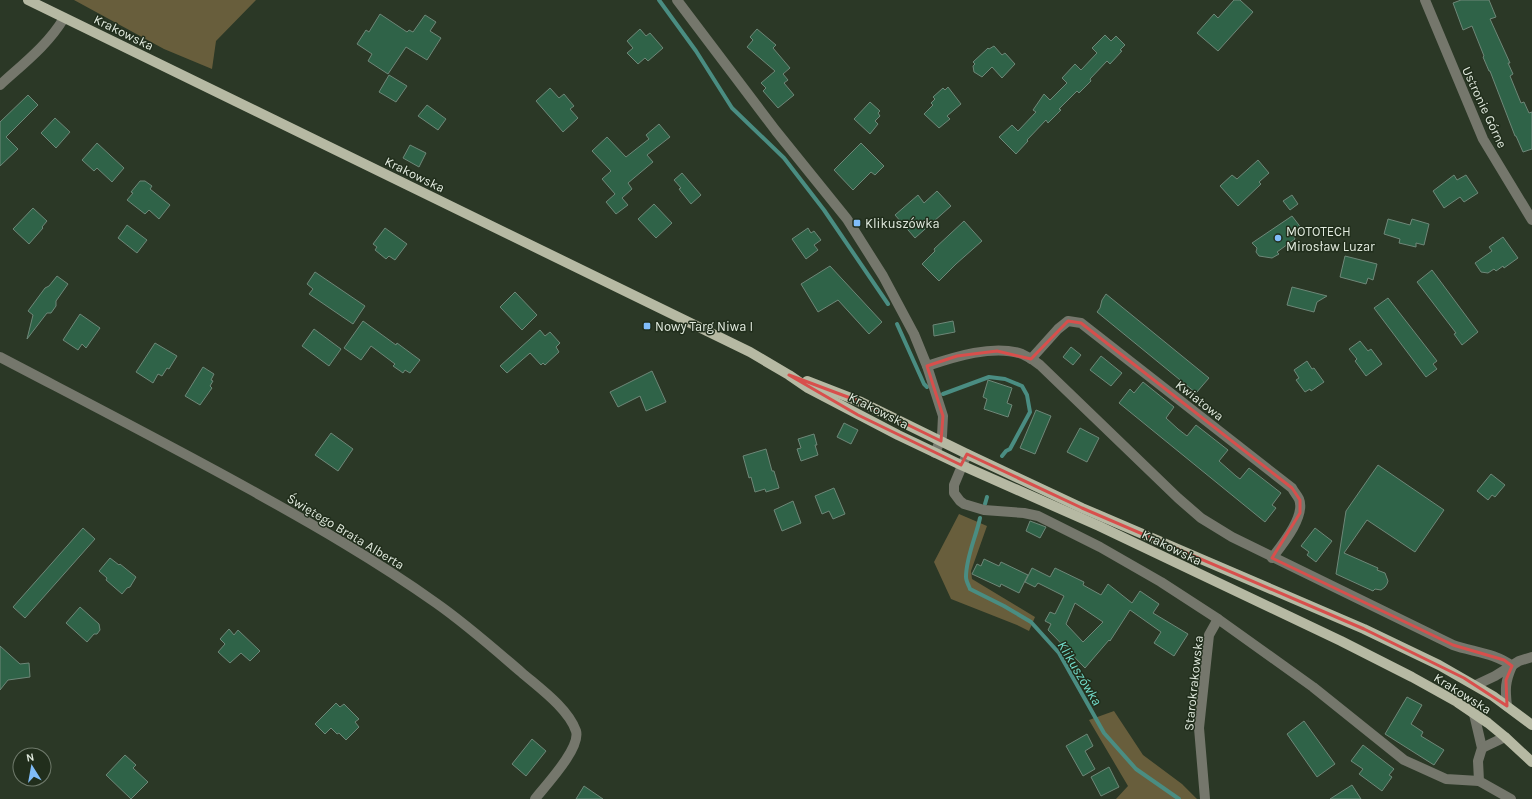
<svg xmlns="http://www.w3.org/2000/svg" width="1532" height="799" font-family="Karla,sans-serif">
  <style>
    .green { fill: #685e3c }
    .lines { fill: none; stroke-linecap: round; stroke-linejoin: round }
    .stream { stroke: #4a8d82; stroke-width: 4 }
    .building { fill: #2f6348; stroke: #6e8778; fill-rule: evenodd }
    .minor { stroke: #75776c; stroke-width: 10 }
    .major { stroke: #b6b9a3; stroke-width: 10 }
    .marked { fill: none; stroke: #d84f4c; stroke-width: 3; stroke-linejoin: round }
    .poi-dot { fill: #80bdfa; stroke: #212e1c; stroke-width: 1.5 }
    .labels { text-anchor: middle; stroke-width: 3; stroke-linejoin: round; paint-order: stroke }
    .street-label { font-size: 13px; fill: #e1eade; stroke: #212e1c }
    .poi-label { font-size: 13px; fill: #e1eade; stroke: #212e1c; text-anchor: start }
    .water-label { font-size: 14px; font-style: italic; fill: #72dbca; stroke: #212e1c }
  </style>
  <rect width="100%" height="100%" fill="#2b3826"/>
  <g class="green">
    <path d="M74,0H256L216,41L212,69L164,49Z"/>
    <path d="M959,514L987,526L971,571L972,579L1035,617L1029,631L1017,625L951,599L934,562Z"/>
    <path d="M1114,711L1143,755L1182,784L1197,799H1116L1128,786L1089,720Z"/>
  </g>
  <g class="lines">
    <g class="stream">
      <path d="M659,0L696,51L732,108L784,158L824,210L888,304"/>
      <path d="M897,324L924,384L927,387"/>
      <path d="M943,394L989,377L1005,379L1022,386L1027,395L1030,412L1010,449L1006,451L1002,456"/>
      <path d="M985,504L987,497"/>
      <path d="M980,518C976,537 966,557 966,577C966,581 969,586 970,589L1004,606L1031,622L1059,653L1104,733L1136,769L1179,799"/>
    </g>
  </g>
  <g class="building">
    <path d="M1234,0H1240L1253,12L1218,51L1197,33L1214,14L1218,18Z"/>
    <path d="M1461,0H1489L1496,17L1490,19L1510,63H1508L1513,74L1510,76L1521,103L1524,102L1529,113L1532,112V149L1523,152L1516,136H1515L1490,71H1489L1483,57L1484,56L1472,26L1463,30L1453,3Z"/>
    <path d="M380,14L407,32L409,30L413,32L425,15L436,22L430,31L441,38L427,60L406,47L388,74L368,61L372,54L357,44L366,30L369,32Z"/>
    <path d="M640,29L646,36L650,33L663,48L648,61L645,58L638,64L627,53L633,48L627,41Z"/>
    <path d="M757,29L776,45L773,48L790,68L783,74L788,80L784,83L794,95L778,108L763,91L766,88L761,83L775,71L747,47L753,40L750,37Z"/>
    <path d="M1105,35L1111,41L1116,36L1125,45L1120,50L1122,51L1110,64L1107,61L1090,79L1091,81L1079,93L1077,91L1059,109L1061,110L1048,123L1046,120L1027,140L1028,141L1016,154L999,137L1012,125L1018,131L1036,112L1033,110L1044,94L1050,100L1067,83L1062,78L1075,64L1081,70L1097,53L1092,48Z"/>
    <path d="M994,46L1002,55L1005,53L1015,64L1002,78L992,67L982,77L974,72L973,66L975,64L973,62L988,48L989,49Z"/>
    <path d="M389,75L407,86L396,102L379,92Z"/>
    <path d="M948,87L961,104L947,116L950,119L939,128L924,114L933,105L931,103L935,99L933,97L943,88L945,90Z"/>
    <path d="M550,88L559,98L564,94L574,106L570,109L578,118L563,132L536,101Z"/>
    <path d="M28,95L38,105L6,137L18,149L0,166V122Z"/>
    <path d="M870,102L880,111L878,113L880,116L875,121L878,124L870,134L854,119Z"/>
    <path d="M427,105L446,119L438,130L418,116Z"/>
    <path d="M55,118L70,132L56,148L41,133Z"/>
    <path d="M659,124L670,137L647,155L653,162L628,183L632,189L622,198L628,205L616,214L606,202L615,194L602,179L611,171L592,151L607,137L626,157L649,139L646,135Z"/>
    <path d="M97,143L124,168L112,182L97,168L94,171L82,160Z"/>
    <path d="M861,143L884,166L875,175L871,172L853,190L834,170Z"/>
    <path d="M410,145L426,153L419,167L403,158Z"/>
    <path d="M1258,160L1269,173L1259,182L1261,184L1238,206L1220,186L1232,175L1237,179Z"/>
    <path d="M682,173L701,195L691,204L679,189L681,188L674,180Z"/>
    <path d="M1454,175L1457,180L1466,175L1478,193L1464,202L1460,197L1444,208L1433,191Z"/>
    <path d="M140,181H145L152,186L150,189L170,205L159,219L149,210L145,214L127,200L133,193L131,192Z"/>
    <path d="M937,191L951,206L915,238L895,215L918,195L924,203Z"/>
    <path d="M1292,195L1298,204L1290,210L1283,201Z"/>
    <path d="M654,204L672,223L656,238L638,219Z"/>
    <path d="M33,208L47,221L42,227L43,228L29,244L13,229Z"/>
    <path d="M1292,216L1302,229L1293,235L1295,239L1277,252L1279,254L1272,258L1259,256L1256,252L1257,248L1252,243Z"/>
    <path d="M1388,219L1410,225L1412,219L1429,224L1424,245L1416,243V247L1399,243L1400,239L1384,234Z"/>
    <path d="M964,221L982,241L956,264L939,281L922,264L935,251L934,249Z"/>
    <path d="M127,225L147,240L137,253L118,238Z"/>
    <path d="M385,228L407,244L395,260L389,256L386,259L375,250L377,247L373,244Z"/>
    <path d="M808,228L811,233L814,231L821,240L814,245L818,250L806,259L792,239Z"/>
    <path d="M1503,237L1518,258L1504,268L1503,266L1496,271L1494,269L1488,273L1481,272L1475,263L1492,251L1489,247Z"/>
    <path d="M1345,256L1377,264L1373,280L1368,278L1366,284L1340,277Z"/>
    <path d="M830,266L882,322L869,334L838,300L818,312L801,284Z"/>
    <path d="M1432,270L1478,332L1462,345L1454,334L1456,333L1417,282Z"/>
    <path d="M315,272L365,306L353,324L309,294L313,289L307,284Z"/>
    <path d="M57,276L68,284L56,301V306L51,313H47L27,339L33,315L28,311L45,288L49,286Z"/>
    <path d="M1292,287L1327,296L1317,302L1314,312L1287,305Z"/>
    <path d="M515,292L537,315L522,330L500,307Z"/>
    <path d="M1106,294L1209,378L1196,393L1097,312L1100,308L1102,300Z"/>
    <path d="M1388,298L1437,361L1433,364L1437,369L1426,377L1374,308Z"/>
    <path d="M80,314L100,328L86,348L82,344L78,350L63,340Z"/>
    <path d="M363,321L396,345L397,343L420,360L410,373L405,370L403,373L393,366L395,364L371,346L361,360L344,348Z"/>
    <path d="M953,321L955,332L934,336L933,325Z"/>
    <path d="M314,329L341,349L329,366L302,346Z"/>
    <path d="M540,330L545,336L550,332L560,343L556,347L559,352L545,365L543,363L541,365L530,353L507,373L500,366Z"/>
    <path d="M1360,341L1368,351L1371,349L1382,364L1366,376L1355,361L1357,359L1349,349Z"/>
    <path d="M155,343L177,356L169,369L167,368L162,376L158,374L153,383L136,372Z"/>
    <path d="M1071,347L1081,355L1073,365L1063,357Z"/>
    <path d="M1101,356L1122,373L1111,386L1090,370Z"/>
    <path d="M1307,361L1312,369L1314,368L1324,382L1311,391L1310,389L1305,392L1296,380L1299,378L1294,370Z"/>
    <path d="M203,367L214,374L211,380L213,381L210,386L212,388L200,405L185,396Z"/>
    <path d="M652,371L666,402L646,411L640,396L618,407L610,392Z"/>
    <path d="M988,380L1012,388L1007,403L1012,405L1008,417L984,409L987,399L983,397Z"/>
    <path d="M1143,382L1174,407L1166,418L1178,429L1187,436L1196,425L1228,450L1219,461L1236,476L1240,479L1249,468L1281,493L1272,505L1276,508L1265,522L1119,403L1130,389L1134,393Z"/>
    <path d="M1036,410L1051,416L1035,454L1020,448Z"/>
    <path d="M844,423L858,430L851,444L837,437Z"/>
    <path d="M1080,428L1099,438L1087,462L1067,452Z"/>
    <path d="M331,433L353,449L338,471L315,455Z"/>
    <path d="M814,434L817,445H815L818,455L801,461L797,449L801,448L798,439Z"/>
    <path d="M766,449L772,471H774L779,488L766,492L765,489L755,492L751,477L749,478L743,456Z"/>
    <path d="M1378,465L1444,510L1415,552L1367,520L1344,553L1378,568L1377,570L1385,573L1388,581L1387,584L1385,587L1381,590L1375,589L1373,591L1336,574L1346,511Z"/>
    <path d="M1491,474L1505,485L1495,497L1492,495L1488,500L1477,491Z"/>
    <path d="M834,488L845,514L833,519L829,511L822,514L815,496Z"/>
    <path d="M793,501L801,523L782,531L774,510Z"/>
    <path d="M1030,521L1046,527L1040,538L1026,531Z"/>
    <path d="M83,528L95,539L25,618L13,607Z"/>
    <path d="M1315,528L1332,541L1316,562L1307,555L1309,552L1301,546Z"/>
    <path d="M110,558L119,565L120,564L136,577L130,587L127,588L122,594L106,580L107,578L99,571Z"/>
    <path d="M984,559L999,566L1001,562L1028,575L1019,593L1001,584L1000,587L972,574L977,564L981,566Z"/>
    <path d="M1032,568L1050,577L1055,568L1084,582L1083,585L1101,595L1108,584L1132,603L1140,591L1159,604L1153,613L1188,634L1174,656L1154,643L1161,632L1130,610L1110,641L1109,640L1085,668L1048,630L1051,624L1045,621L1050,612L1055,614L1064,596L1038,583L1035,587L1025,582ZM1075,603L1103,622L1083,642L1066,624Z"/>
    <path d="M80,607L99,624L100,630L97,634H94L87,642L66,623Z"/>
    <path d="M229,629L234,635L238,630L260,651L250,661L241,653L230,663L218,652L225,644L220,639Z"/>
    <path d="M0,646L20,664L29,663L30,677L8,680L0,690Z"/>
    <path d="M1407,697L1422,705L1411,724L1423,732L1421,736L1444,750L1434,765L1385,734Z"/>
    <path d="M336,703L340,707L344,704L359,719L355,722L359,727L346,740L339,733L337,734L331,728L325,734L315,724Z"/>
    <path d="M1304,721L1335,764L1317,777L1287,734Z"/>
    <path d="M1087,734L1093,746L1085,751L1095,769L1083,776L1066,746Z"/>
    <path d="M532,739L546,751L526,776L512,764Z"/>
    <path d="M1363,745L1394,769L1389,775L1392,777L1382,791L1359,774L1363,769L1351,761Z"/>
    <path d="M125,755L136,765L133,768L148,782L131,799L106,775Z"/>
    <path d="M1109,767L1119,787L1101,796L1091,777Z"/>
    <path d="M1352,785L1361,799H1330Z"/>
    <path d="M584,786L603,799H576Z"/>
  </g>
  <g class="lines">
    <g class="minor">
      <path d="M677,0L776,131L847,219L883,276L914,334L927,366L943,416L942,436L935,453"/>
      <path d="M1425,0L1483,139L1532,220"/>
      <path d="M0,85C23,64 48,45 64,18"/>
      <path d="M0,357C84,401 168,444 251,490C314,525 377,561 436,603C466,624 493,648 521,672C538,687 568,708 576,731C581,748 546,785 535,799"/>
      <path d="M1031,359L1058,329L1068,321L1081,323L1292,488C1294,492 1297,495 1299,499C1306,516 1282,545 1272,558"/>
      <path d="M927,366C954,357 994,344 1022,354C1029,357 1035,361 1040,365L1178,498L1201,518L1232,537L1453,645C1473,652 1495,653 1512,666"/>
      <path d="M967,454L954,485V493L960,501L964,504L984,510L1024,513L1038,516L1100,547L1161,582L1218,619L1313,687L1404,760L1446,779L1479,781"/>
      <path d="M1476,685L1495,676L1519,661L1532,657"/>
      <path d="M1507,706C1505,689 1505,682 1512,666"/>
      <path d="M1474,714L1482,748L1478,761L1479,781L1511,799"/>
      <path d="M1482,748L1505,737"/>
      <path d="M1205,799L1199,728L1209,635L1218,619"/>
    </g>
    <g class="major">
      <path d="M28,0L750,352L789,375L808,388L898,435L961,465L1099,526L1341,641L1412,677L1457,702L1488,723L1505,737L1532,762"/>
      <path d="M807,381L861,402L967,454L1082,508L1364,629L1439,665L1493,696L1532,725"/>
    </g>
  </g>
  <path class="marked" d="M1068,321L1081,323L1292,488L1300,500V513L1272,558L1453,645L1504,660L1512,666L1506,680L1507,706L1464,678L1364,629L1082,508L967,454L961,465L858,415L789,375L861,402L941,441L943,416L927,366L957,356L997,351L1031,359Z"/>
  <g class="poi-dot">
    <rect x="853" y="219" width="8" height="8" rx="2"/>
    <circle cx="1278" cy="238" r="4"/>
    <rect x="643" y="322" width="8" height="8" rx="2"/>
  </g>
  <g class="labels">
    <g class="street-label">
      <text transform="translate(124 32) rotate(26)" y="5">Krakowska</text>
      <text transform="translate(1485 107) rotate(65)" y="5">Ustronie Górne</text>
      <text transform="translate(415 174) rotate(26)" y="5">Krakowska</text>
      <text transform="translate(1200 400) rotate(38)" y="5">Kwiatowa</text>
      <text transform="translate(879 410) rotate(27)" y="5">Krakowska</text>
      <text transform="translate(346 531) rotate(31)" y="5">Świętego Brata Alberta</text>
      <text transform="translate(1172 547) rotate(26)" y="5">Krakowska</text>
      <text transform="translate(1193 683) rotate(-84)" y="5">Starokrakowska</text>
      <text transform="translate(1463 693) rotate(32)" y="5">Krakowska</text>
    </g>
    <g class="poi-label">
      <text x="865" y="228">Klikuszówka</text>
      <text x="1286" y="236">MOTOTECH<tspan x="1286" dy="15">Mirosław Luzar</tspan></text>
      <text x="655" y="331">Nowy Targ Niwa I</text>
    </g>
    <g class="water-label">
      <text transform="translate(1080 673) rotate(59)" y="5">Klikuszówka</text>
    </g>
  </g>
  <g transform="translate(32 767) rotate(349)"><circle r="19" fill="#212e1c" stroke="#6e796a"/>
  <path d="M0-3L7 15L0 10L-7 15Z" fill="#80bdfa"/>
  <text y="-6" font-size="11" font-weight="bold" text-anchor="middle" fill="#e1eade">N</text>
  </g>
</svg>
